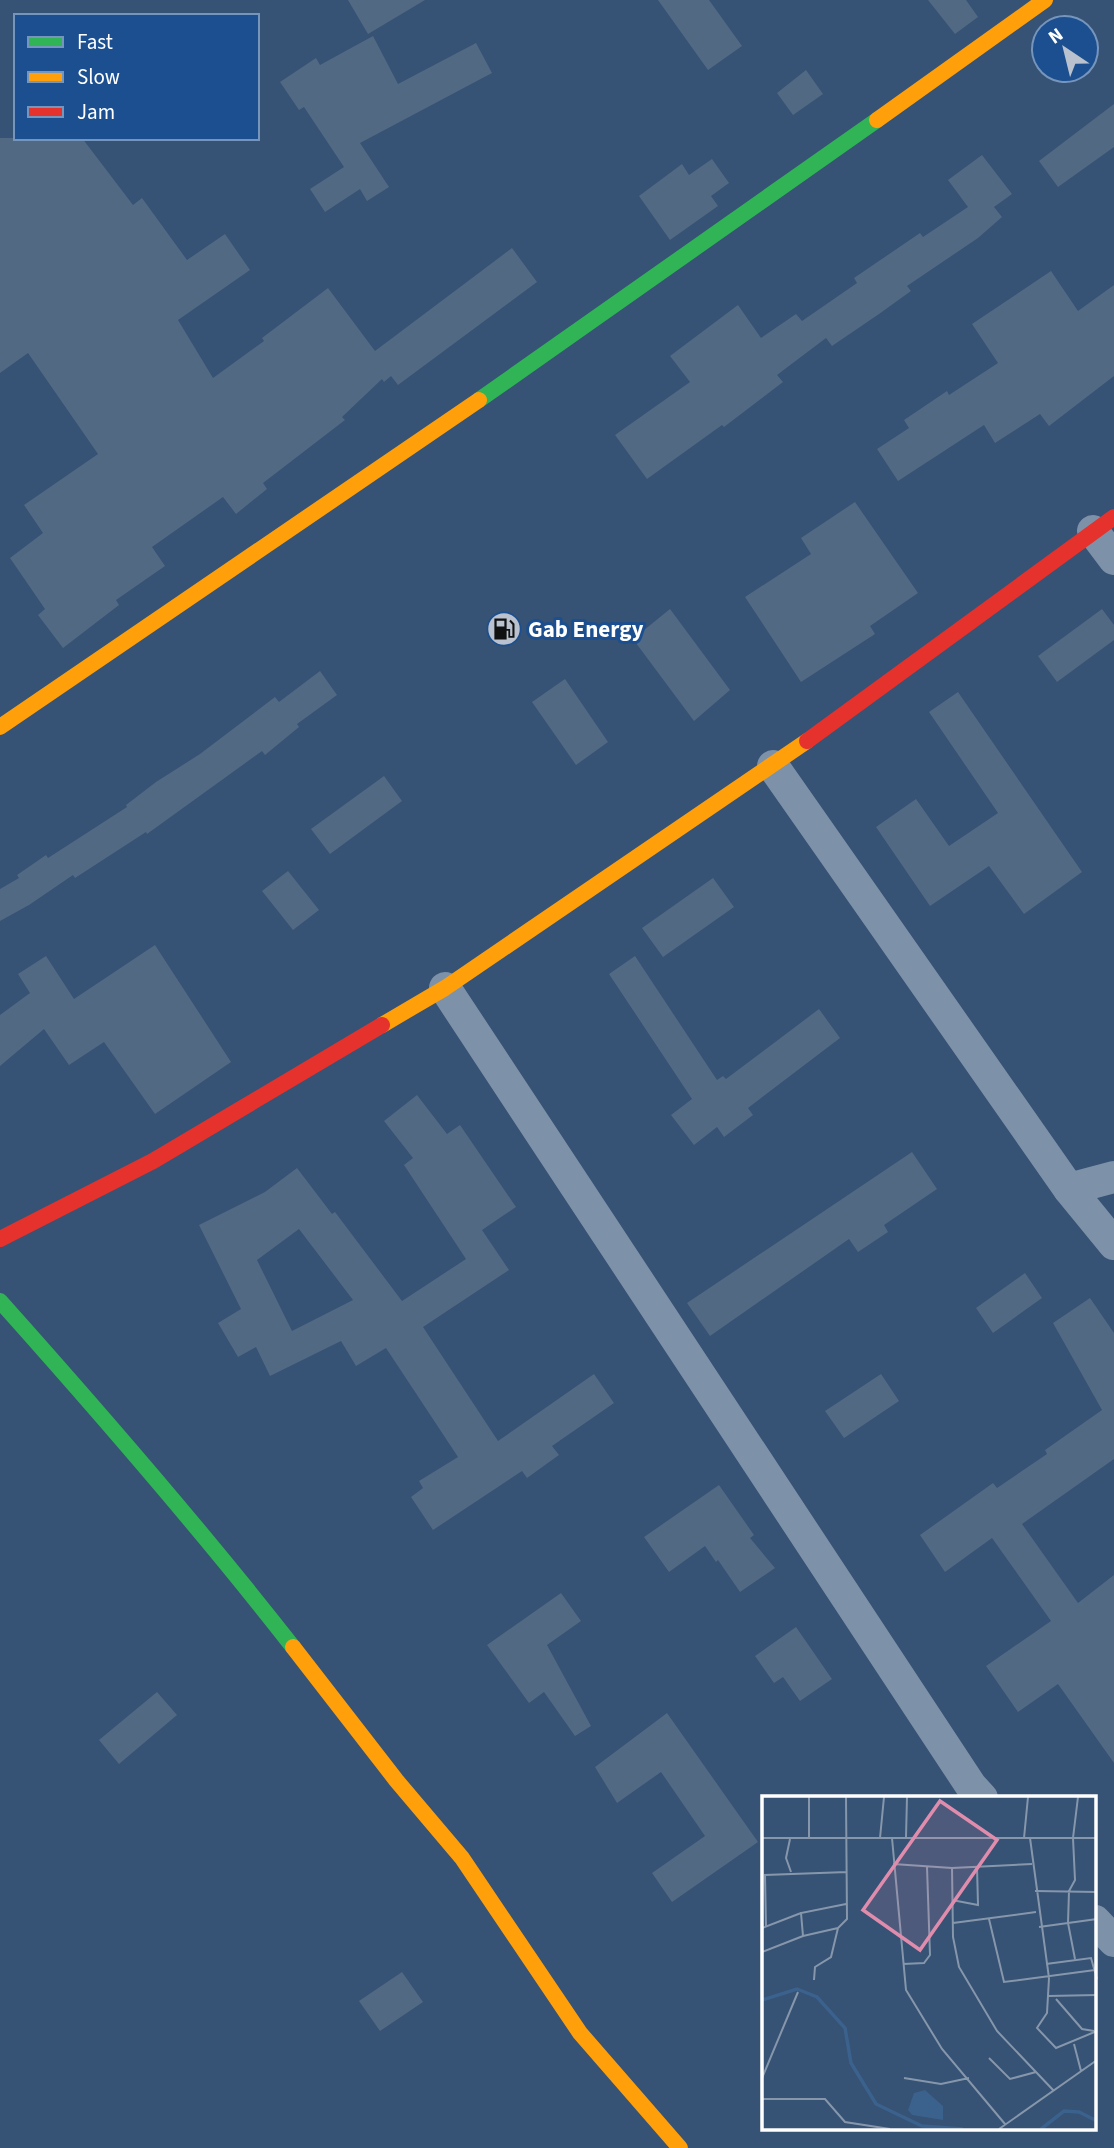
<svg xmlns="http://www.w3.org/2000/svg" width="1114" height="2148" font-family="'Source Sans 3',sans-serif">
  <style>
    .building { fill: #526984; fill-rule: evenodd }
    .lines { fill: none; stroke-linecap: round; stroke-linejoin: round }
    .street { stroke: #7d92a8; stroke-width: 32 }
    .fast { stroke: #30b455; stroke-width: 16 }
    .slow { stroke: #ff9f0a; stroke-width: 16 }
    .jam { stroke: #e5322d; stroke-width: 16 }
    .labels { text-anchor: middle; stroke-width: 6; stroke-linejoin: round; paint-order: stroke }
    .poi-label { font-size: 23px; font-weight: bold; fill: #fff; stroke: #1b4f8f; text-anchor: start }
    .inset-river { fill: none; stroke: #3b618d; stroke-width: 3.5 }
    .inset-road { fill: none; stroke: #8697ac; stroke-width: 2 }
    .view { fill: #e08cad; fill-opacity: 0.15; stroke: #e08cad; stroke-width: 3.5 }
    .inset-edge { fill: none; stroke: #fff; stroke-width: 3.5 }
  </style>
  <rect width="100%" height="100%" fill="#365274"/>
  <g class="building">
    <path d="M348,0H425L368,34Z"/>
    <path d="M658,0H709L742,46L708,70Z"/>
    <path d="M928,0H966L978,17L955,34Z"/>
    <path d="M373,36L398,84L476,43L492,73L360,143L389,187L367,201L360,189L325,212L310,189L344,167L304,107L299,110L280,82L316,58L320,65Z"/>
    <path d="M806,70L823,94L793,115L777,93Z"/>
    <path d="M1114,104V147L1058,187L1039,161Z"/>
    <path d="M0,138H82L133,205L142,198L187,260L225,234L250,270L178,320L213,378L264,341L262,338L328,288L375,351L512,248L537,282L398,385L391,376L384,382L382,379L342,417L345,420L263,483L267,489L236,514L223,497L152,547L165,566L116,600L119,605L63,648L38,615L45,609L10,558L43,533L24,505L98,454L28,353L0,373Z"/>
    <path d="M982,155L1012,194L994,207L1002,217L978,238L907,286L911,291L879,314L832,346L826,338L777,375L783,382L724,427L722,425L647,479L615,435L690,382L670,356L738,305L761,338L796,314L802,321L857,283L854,278L920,233L923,237L968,207L948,180Z"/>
    <path d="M712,159L729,183L711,196L718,206L670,240L639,196L682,164L689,175Z"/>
    <path d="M1051,271L1078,311L1114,285V376L1049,426L1040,414L995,443L984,425L898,481L877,449L909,428L904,420L947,391L949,395L998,363L972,324Z"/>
    <path d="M855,502L918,593L870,626L875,634L801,682L745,597L811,554L801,538Z"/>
    <path d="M670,609L730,690L694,721L633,639Z"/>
    <path d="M1102,609L1114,625V640L1057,682L1038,656Z"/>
    <path d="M320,671L337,695L297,724L299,727L265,755L262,751L147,834L146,832L75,878L73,875L29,905L0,921V889L19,878L17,875L46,855L48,858L127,807L126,805L156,782L200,754L275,697L279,702Z"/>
    <path d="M565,679L608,742L576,765L532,702Z"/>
    <path d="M958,692L1082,872L1024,914L989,866L930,906L876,827L916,799L949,846L998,813L929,712Z"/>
    <path d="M384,776L402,801L330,854L311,829Z"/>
    <path d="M288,871L319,910L293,930L262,891Z"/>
    <path d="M713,878L734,907L663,957L642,928Z"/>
    <path d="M155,945L231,1062L155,1114L104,1042L69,1065L44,1029L0,1066V1015L30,993L18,974L46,956L74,999Z"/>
    <path d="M635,956L717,1080L723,1076L726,1079L819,1009L840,1038L748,1108L753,1115L724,1137L717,1127L694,1145L671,1115L692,1099L609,974Z"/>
    <path d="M417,1095L447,1134L460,1125L516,1207L482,1230L509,1270L423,1327L498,1441L594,1374L614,1403L552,1446L559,1455L527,1478L522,1471L433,1530L411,1497L423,1488L419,1481L458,1457L386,1348L356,1366L341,1341L270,1376L256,1347L238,1357L218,1323L241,1309L199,1225L265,1192L297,1168L332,1214L335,1212L402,1301L466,1259L404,1165L413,1158L384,1121ZM299,1229L353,1300L292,1331L257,1260Z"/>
    <path d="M912,1152L937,1189L884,1225L888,1232L858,1252L849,1239L710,1336L687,1303Z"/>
    <path d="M1025,1273L1042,1298L993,1333L976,1308Z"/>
    <path d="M1090,1298L1114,1333V1459L1022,1524L1078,1603L1114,1575V1763L1058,1684L1018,1712L986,1666L1051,1621L992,1538L945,1572L920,1535L993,1483L997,1488L1047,1454L1045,1450L1102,1410L1053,1323Z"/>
    <path d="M881,1374L899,1401L844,1438L825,1411Z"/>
    <path d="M719,1485L754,1535L750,1538L775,1568L740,1592L718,1560L716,1562L705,1546L669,1572L644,1537Z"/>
    <path d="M561,1593L581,1621L547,1645L591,1726L575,1736L544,1692L529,1703L487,1645Z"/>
    <path d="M796,1627L832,1679L800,1701L783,1677L774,1683L755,1656Z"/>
    <path d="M157,1692L177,1715L119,1764L99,1740Z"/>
    <path d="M667,1713L758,1842L672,1902L652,1873L705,1836L661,1772L617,1803L595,1767Z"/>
    <path d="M402,1972L423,2002L380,2031L359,2001Z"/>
  </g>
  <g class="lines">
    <g class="street">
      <path d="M1093,531L1114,559"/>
      <path d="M773,766L1069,1189L1114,1244"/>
      <path d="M445,988L971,1786L982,1798"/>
      <path d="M1069,1189L1114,1177"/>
      <path d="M1095,1921L1114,1941"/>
    </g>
    <g class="fast">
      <path d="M479,400L877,120"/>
      <path d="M0,1301C101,1414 200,1528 293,1647"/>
    </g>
    <g class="slow">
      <path d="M877,120L1045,0"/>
      <path d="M0,727L479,400"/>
      <path d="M382,1025L445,988L807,741"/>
      <path d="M293,1647L396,1780L462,1858L580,2033L680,2148"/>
    </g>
    <g class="jam">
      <path d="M807,741L1114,517"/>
      <path d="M0,1239L153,1161L382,1025"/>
    </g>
  </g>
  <defs>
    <g id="fuel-disc" transform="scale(1.75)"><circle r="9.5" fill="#b9c2ce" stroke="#1b4f8f"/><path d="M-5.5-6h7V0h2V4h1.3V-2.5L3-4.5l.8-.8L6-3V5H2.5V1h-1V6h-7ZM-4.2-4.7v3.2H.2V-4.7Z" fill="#111"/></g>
  </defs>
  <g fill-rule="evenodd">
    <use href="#fuel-disc" x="504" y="629"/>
  </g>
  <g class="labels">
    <g class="poi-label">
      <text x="528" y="637">Gab Energy</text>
    </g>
  </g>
  <g transform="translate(762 1796)">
    <rect width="334" height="334" fill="#365274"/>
    <path d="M163,294L181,310V324L150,319L146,314L152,297Z" fill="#3b618d"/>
    <path class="inset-river" d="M0,204L35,193L55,201L83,232L89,267L114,308L160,330L201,333M279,333L302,315L317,316L335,325"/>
    <path class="inset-road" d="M47,1V42M144,41L145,1M0,42H335M118,42L122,1M130,42L144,194L180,253L243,328M262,42L266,1M268,42L287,182L285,217L275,232L294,252L335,235M28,43L24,62L29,76M131,68L190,72L270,68M190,72L191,141L197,171L235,235L292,295M273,95L335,96M190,104L216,109L215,71M227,123L242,186L333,174M191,127L274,116M4,131L3,79L85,76M277,131L335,123M0,132L39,117M41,140L76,132M0,156L41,140L39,117L84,108M313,163L306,127L307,95L313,84L311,42L316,1M141,168L162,167L168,159L165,71M284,168L329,162L335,183M52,184L53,171L69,161L76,132L85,123L84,1M286,200L335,199M294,203L320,233L332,235M312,248L319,275M227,262L248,283L274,276M0,282L36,196M142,282L179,288L207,282M0,303H63L83,326L128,333M237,333L335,264"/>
    <path class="view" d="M178,5L235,44L158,154L101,114Z"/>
    <rect width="334" height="334" class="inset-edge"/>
  </g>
  <rect x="14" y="14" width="245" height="126" fill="#1b4f8f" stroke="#7695bc" stroke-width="2"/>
  <rect x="28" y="37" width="35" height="10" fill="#30b455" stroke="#7695bc" stroke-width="2"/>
  <text x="77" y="49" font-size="21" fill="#ffffff">Fast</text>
  <rect x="28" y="72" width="35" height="10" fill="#ff9f0a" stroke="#7695bc" stroke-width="2"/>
  <text x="77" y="84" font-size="21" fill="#ffffff">Slow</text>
  <rect x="28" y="107" width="35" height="10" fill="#e5322d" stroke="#7695bc" stroke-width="2"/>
  <text x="77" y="119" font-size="21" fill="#ffffff">Jam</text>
  <g transform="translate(1065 49) rotate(325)"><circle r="33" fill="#1b4f8f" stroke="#7695bc" stroke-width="2"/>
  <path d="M0-5L12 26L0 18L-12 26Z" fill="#b9c2ce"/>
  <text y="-10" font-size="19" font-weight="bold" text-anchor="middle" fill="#ffffff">N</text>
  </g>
</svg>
